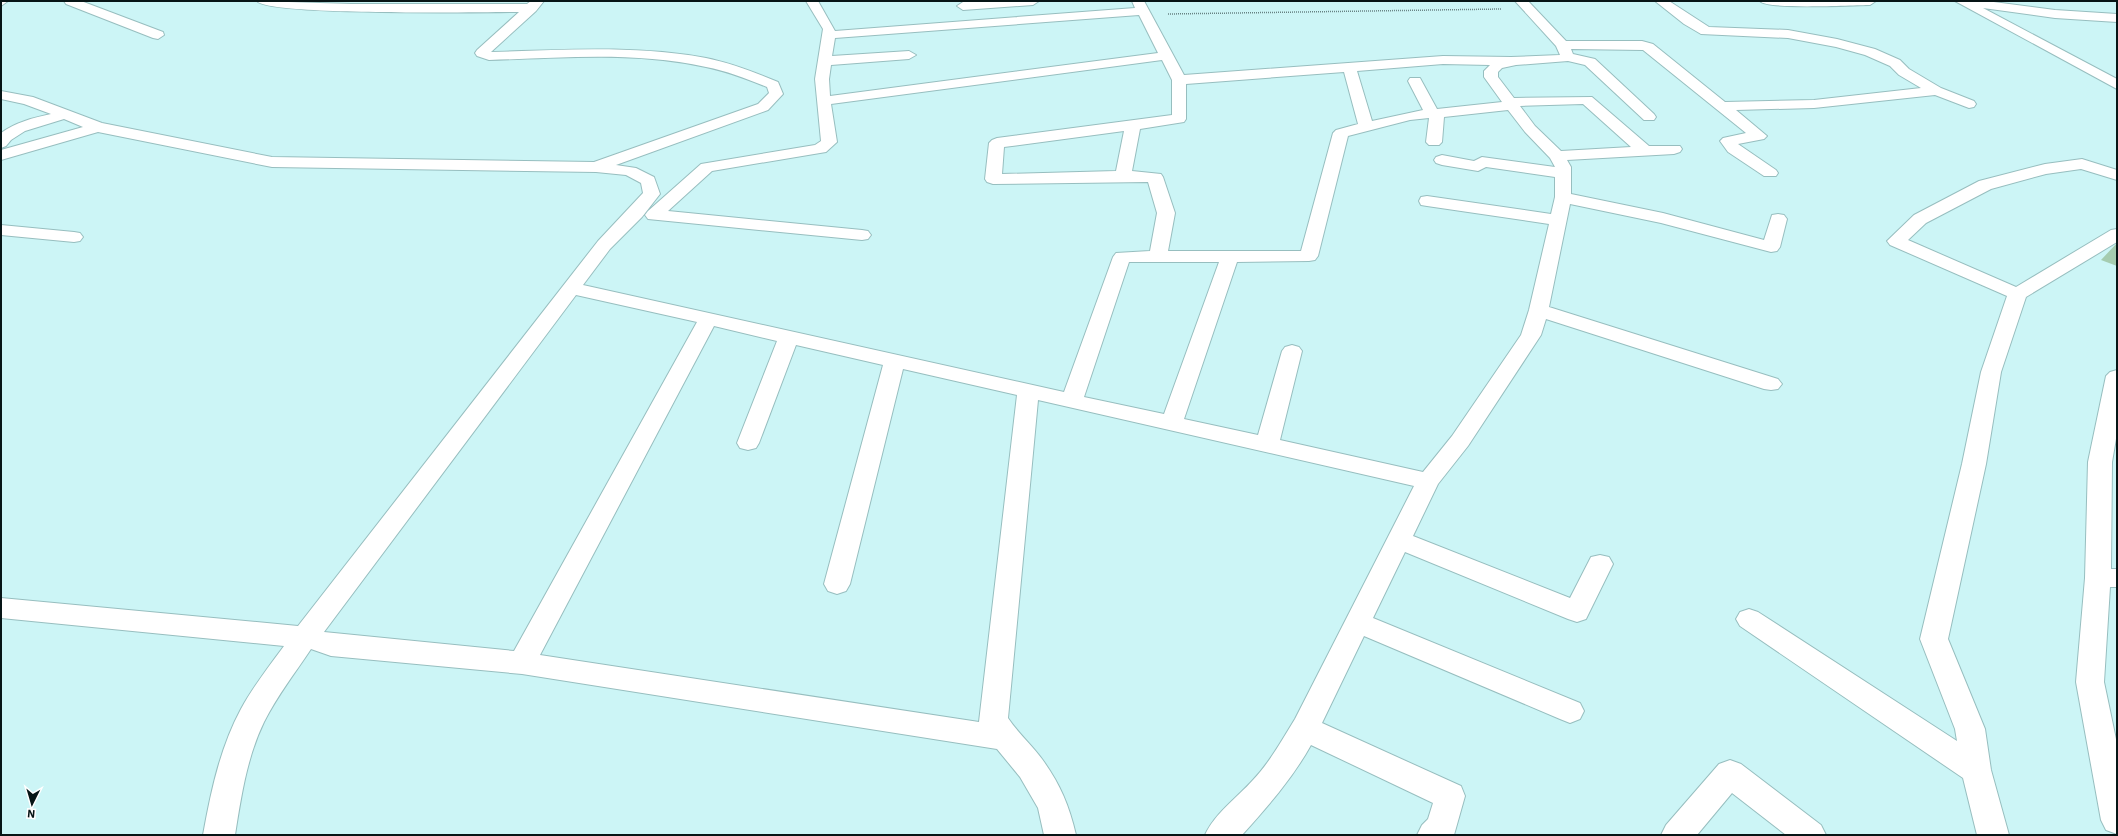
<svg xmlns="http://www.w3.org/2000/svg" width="2118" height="836" font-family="'IBM Plex Sans',sans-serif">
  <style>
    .green { fill: #a5ccb0 }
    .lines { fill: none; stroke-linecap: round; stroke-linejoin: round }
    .minor-casing { stroke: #97bebf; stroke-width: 2 }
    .path { stroke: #678283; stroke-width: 1.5; stroke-dasharray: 1 1; stroke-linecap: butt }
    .minor { fill: #fff; fill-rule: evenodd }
  </style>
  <rect width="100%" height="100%" fill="#ccf5f6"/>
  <path class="green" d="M2117,243V266L2101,260Z"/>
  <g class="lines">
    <g class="minor-casing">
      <g id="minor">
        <path d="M1,1H8L1,6Z"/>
        <path d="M64,1H81L163,32L164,35L158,39L153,38L66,4Z"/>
        <path d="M257,1L351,4H527L531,1H544L536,11L491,52C562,50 635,45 706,58C731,63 754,72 778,82L783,94L768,110L616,165L636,168L654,177L660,194L642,217L610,249L583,285L1064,392L1113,257L1116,253L1150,251L1157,213L1148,182L993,184L987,182L985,179L989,143L992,140L997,138L1172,115V80L1162,60L831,104L837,142L826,152L712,171L668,211L862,230L868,231L871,235L868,239L862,240L648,219L645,215L648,211L701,164L815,145L821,141L815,79L823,29L806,1H818L835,31L1135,8L1132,1H1144L1184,75L1443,56L1511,57L1560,55L1556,46L1515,1H1528L1566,41H1642L1653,44L1725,102L1814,100L1921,88L1899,75L1890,66L1865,55L1836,47L1788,38L1701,34L1684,24L1655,1H1669L1709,27L1788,30L1837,39L1875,49L1900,60L1909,69L1941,88L1974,101L1976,104L1974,107L1969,108L1935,95L1814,108L1736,110L1767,136L1764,139L1738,144L1776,170L1778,173L1776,176H1764L1728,152L1720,141L1723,138L1746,133L1643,50L1571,49L1573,54L1595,59L1654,114L1656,117L1654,120H1644L1585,65L1568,61L1516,65L1502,68L1498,72V77L1514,98L1592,97L1649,146H1680L1682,149L1680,152L1674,154L1567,160L1571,167V194L1663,213L1764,240L1772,215L1778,214L1784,215L1787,219L1780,247L1777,251L1771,252L1661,223L1570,204L1549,307L1778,379L1782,384L1778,389L1771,390L1764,389L1546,319L1541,335L1468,446L1438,484L1413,536L1570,598L1591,557L1600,555L1609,557L1613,564L1586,619L1577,622L1568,619L1405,552L1373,618L1580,703L1584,711L1580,719L1570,723L1560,719L1364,636L1322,723L1461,786L1465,796L1454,835H1417L1422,825L1428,819L1433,803L1311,745C1292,779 1268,806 1242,835H1205C1215,813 1237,798 1253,780C1270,762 1282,740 1295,719L1414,486L1038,400L1008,718C1018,733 1031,744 1042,759C1060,784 1069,805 1076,835H1044L1038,808L1020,777L997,749L522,674L331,656L311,649C295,673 277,696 264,722C247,757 241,797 235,835H203C211,791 220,748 241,709C253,687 269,666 284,646L1,618V598L298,626L598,241L643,193L641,183L626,175L596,172L272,167L98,132L1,160V150L83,127L64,119L25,131L11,140L6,146L1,148V133C16,122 33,118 51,114L24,104L1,99V91L33,97L102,123L272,157L594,162L758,104L769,93L767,87C747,79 727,71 706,67C635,51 561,58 489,60L477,56L475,53L477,50L519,12C488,12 267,16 257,1ZM1139,15L1158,53L830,96L829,79L831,65L909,59L916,55L909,51L832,56L835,38ZM1443,64L1490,65L1484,71V77L1502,102L1437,109L1420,78H1410L1408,81L1423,110L1372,121L1357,71ZM1344,72L1358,124L1336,130L1333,133L1301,251H1168L1175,213L1163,177L1161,174L1132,171L1140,129L1184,122L1186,119V84ZM1583,104L1631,147L1561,151L1535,126L1520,106ZM1508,110L1525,132L1550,158L1555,167L1482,157L1474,161L1442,155L1436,157L1434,160L1436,163L1442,165L1478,171L1486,167L1555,177V197L1551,214L1427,196L1421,197L1419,201L1421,205L1427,206L1549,224L1529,310L1521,335L1452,436L1423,472L1280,440L1302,351L1299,347L1292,345L1285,347L1282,351L1258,435L1184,419L1237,262L1309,261L1315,260L1318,256L1348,136L1410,120L1429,118L1426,142L1429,145H1439L1442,142L1444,117ZM1124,131L1116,171L1002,174L1004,147ZM1129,262H1219L1164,414L1084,397ZM576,295L697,322L514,651L324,632ZM714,326L777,341L737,443L740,448L748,450L756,448L759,443L796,345L883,365L824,584L828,591L837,594L846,591L850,584L903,369L1017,395L979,722L540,655Z"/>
        <path d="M981,1H1039L1033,5L963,10L957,6L963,2Z"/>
        <path d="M1760,1H1876L1870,5C1854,5 1766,10 1760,1Z"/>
        <path d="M1955,1H1986L2055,10L2117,14V22L2055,18L1983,8L2117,79V89Z"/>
        <path d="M2082,159L2117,170V180L2081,169L2046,174L1991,189L1926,223L1908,240L2016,287L2111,230L2117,229V242L2026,297L2001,372L1986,464L1948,639L1985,729L1991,770L2009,835H1977L1963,778L1740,626L1736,619L1740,612L1749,609L1758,612L1957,741L1955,729L1920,639L1962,464L1981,372L2007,296L1890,245L1887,241L1914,215L1979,181L2045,164Z"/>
        <path d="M1,225L74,232L80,233L83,237L80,241L74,242L1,235Z"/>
        <path d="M2117,370V433L2112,462L2111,569H2117V587H2110L2104,682L2117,744V834L2106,830L2101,820L2076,682L2085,578L2088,462L2106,376L2110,372Z"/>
        <path d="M1730,760L1741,764L1821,825L1826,835H1786L1732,793L1697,835H1661L1666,825L1719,764Z"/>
      </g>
    </g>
    <path class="path" d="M1168,14L1501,9"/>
    <use href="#minor" class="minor"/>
  </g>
  <rect width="2118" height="836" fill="none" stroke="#071516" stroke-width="4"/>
  <g transform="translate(32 804) rotate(185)" stroke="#ffffff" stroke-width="3" paint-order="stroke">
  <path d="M0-3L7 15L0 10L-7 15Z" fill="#071516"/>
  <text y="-6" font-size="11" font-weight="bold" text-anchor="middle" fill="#071516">N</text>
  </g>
</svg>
